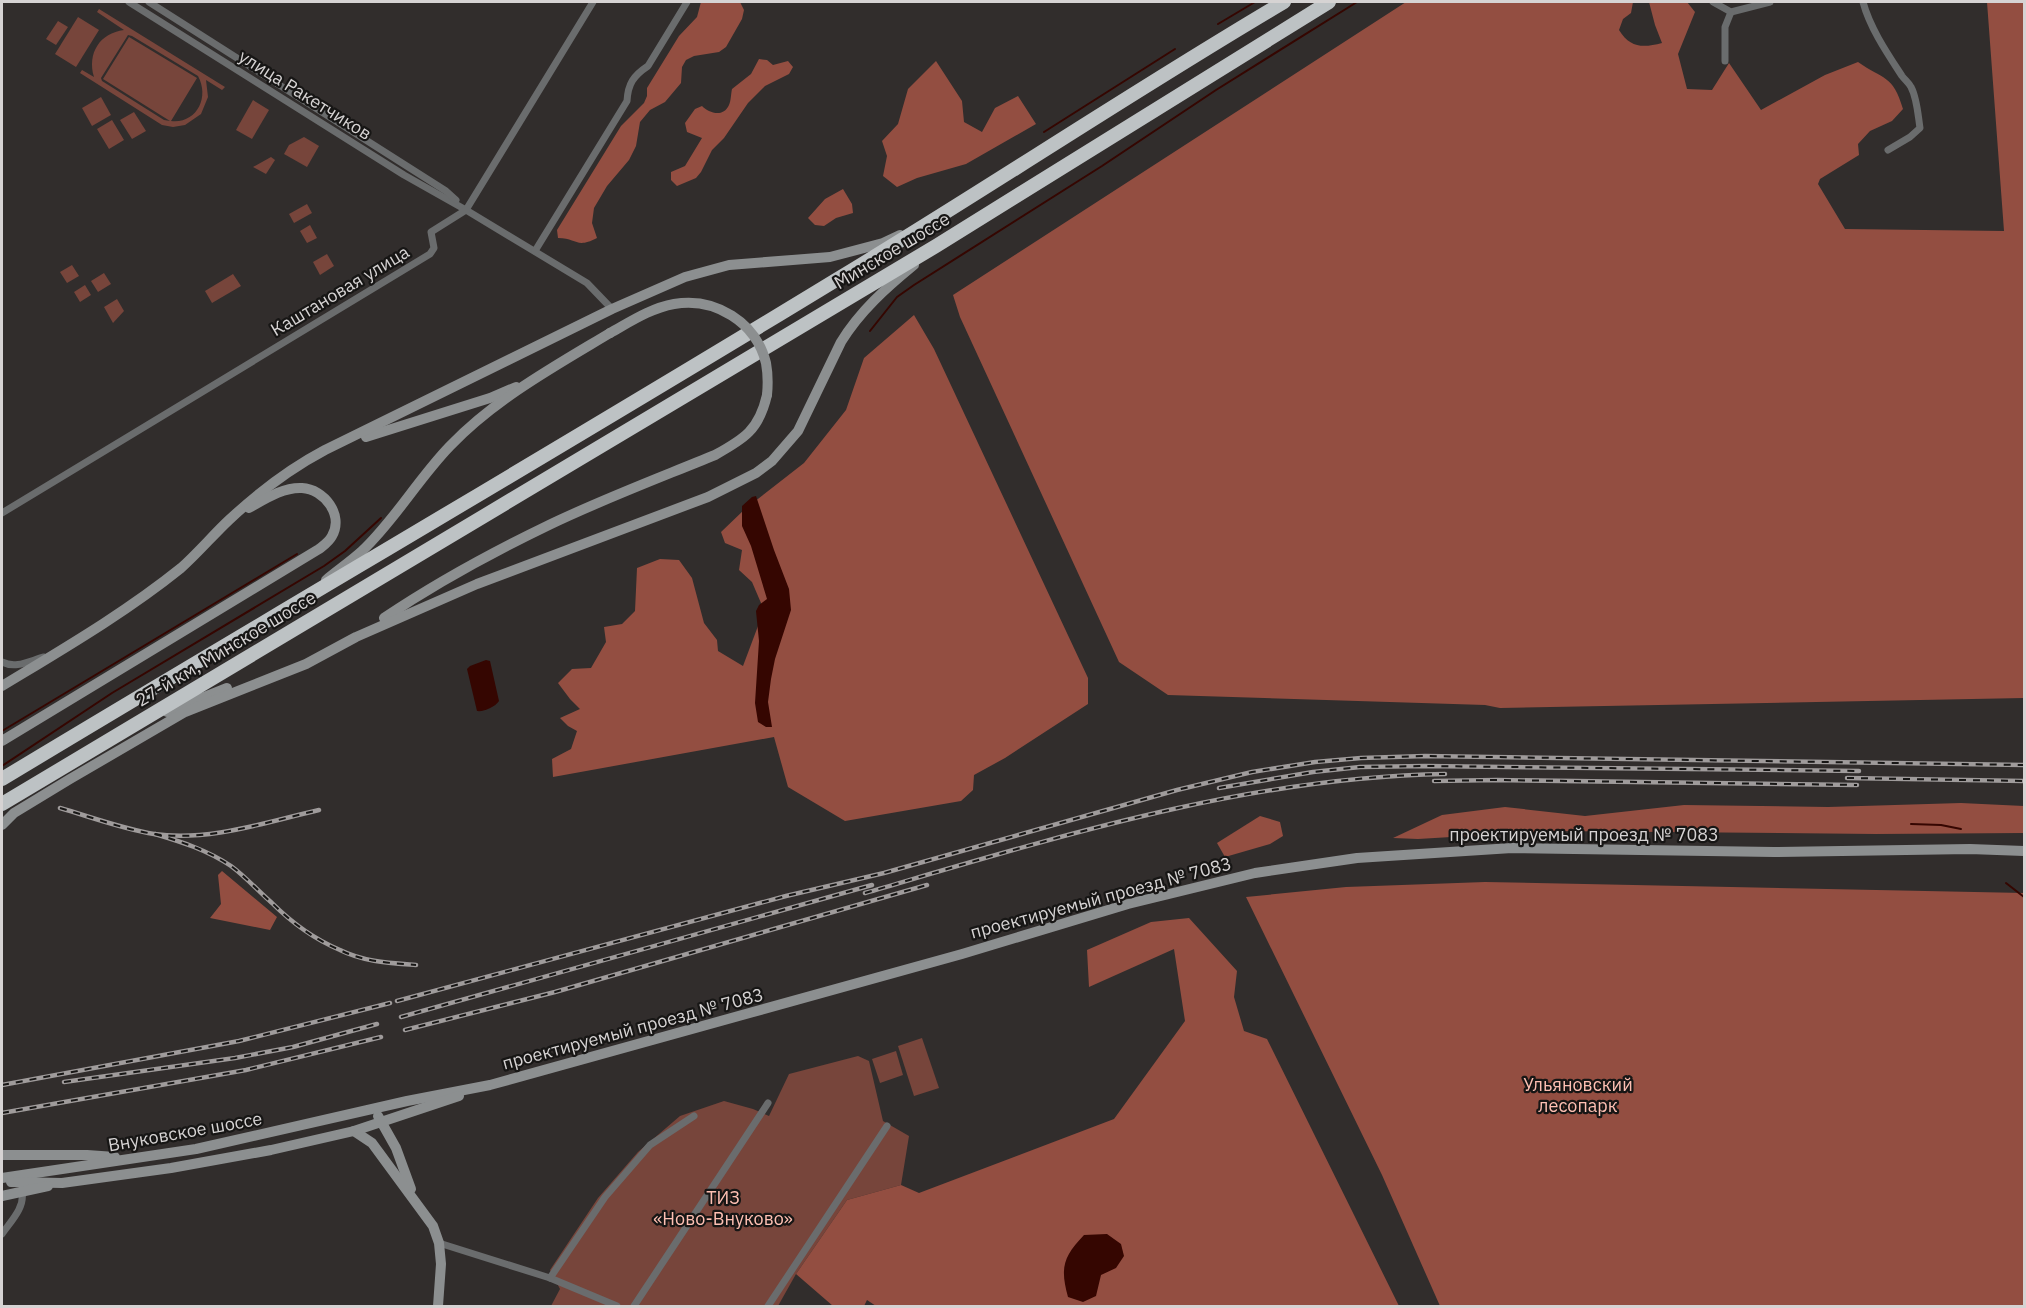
<svg xmlns="http://www.w3.org/2000/svg" width="2026" height="1308" font-family="'IBM Plex Sans',sans-serif">
  <style>
    .green { fill: #77453b; fill-rule: evenodd }
    .forest { fill: #934e41 }
    .water { fill: #350601 }
    .lines { fill: none; stroke-linecap: round; stroke-linejoin: round }
    .stream { stroke: #350601; stroke-width: 2 }
    .street { stroke: #6a6c6d; stroke-width: 7 }
    .secondary { stroke: #8c8f90; stroke-width: 10 }
    .highway { stroke: #bdc2c4; stroke-width: 14 }
    .rail-casing { stroke: #9f9b9b; stroke-width: 4.5 }
    .rail { stroke: #171615; stroke-width: 2; stroke-dasharray: 7; stroke-linecap: butt }
    .secondary-bridge { stroke: #8c8f90; stroke-width: 10 }
    .labels { text-anchor: middle; stroke-width: 4.5; stroke-linejoin: round; paint-order: stroke }
    .street-label { font-size: 18px; fill: #d6d3d3; stroke: #171615 }
    .park-label { font-size: 18px; fill: #ffc0b3; stroke: #171615 }
  </style>
  <rect width="100%" height="100%" fill="#312d2c"/>
  <g class="green">
    <path d="M99,9L225,87L222,90L206,80L208,97L201,114L185,125L173,127L162,125L80,73L82,70L94,77C87,53 100,33 124,30L97,12ZM128,35L132,36L198,76C210,98 196,124 171,121L197,78L129,37L103,79L170,121L164,120L102,81L101,78Z"/>
    <path d="M78,17L99,30L76,67L55,54Z"/>
    <path d="M58,21L68,27L56,45L46,39Z"/>
    <path d="M101,97L111,115L92,126L82,108Z"/>
    <path d="M253,100L269,110L252,139L236,130Z"/>
    <path d="M134,112L146,131L132,139L120,120Z"/>
    <path d="M112,120L124,140L109,149L97,129Z"/>
    <path d="M304,137L319,146L307,167L284,154L289,145Z"/>
    <path d="M271,157L275,160L266,174L253,167Z"/>
    <path d="M307,204L312,213L294,223L289,214Z"/>
    <path d="M310,225L317,238L307,243L300,231Z"/>
    <path d="M327,254L334,266L320,275L313,262Z"/>
    <path d="M72,265L79,276L67,283L60,272Z"/>
    <path d="M104,273L111,284L98,292L91,281Z"/>
    <path d="M233,274L241,286L212,303L205,291Z"/>
    <path d="M85,285L91,295L80,302L74,292Z"/>
    <path d="M117,299L124,311L113,323L104,307Z"/>
    <path d="M922,1038L939,1088L914,1096L898,1046Z"/>
    <path d="M896,1051L903,1075L880,1083L872,1059Z"/>
    <path d="M858,1056L869,1061L883,1121L909,1136L901,1185L847,1200L796,1274L778,1306H551L560,1289L550,1270L598,1198L638,1152L680,1116L724,1101L753,1109L769,1116L789,1074Z"/>
  </g>
  <g class="forest">
    <path d="M701,2H740L744,10L742,19L726,47L719,52L694,56L686,60L682,67L681,83L665,102L650,110L640,122L636,146L629,160L607,186L594,208L592,223L597,238C576,249 577,238 558,238L557,230L621,126L644,103L647,96V88L679,36L697,17Z"/>
    <path d="M1406,2H1633L1631,13L1623,19L1619,30C1630,48 1643,48 1662,43L1655,25L1649,2H1687L1695,12L1678,54L1687,89L1712,90L1729,63L1761,110L1825,75L1858,62C1883,80 1893,74 1903,109L1892,121L1870,131L1858,144L1859,155L1820,179L1818,184L1845,229L2004,231L1987,2H2024V698L1500,708L1485,705L1168,695L1119,662L960,317L953,295Z"/>
    <path d="M759,59L767,60L773,65L788,61L793,67L789,74L765,86L748,103L724,138L712,150L701,172L696,178L677,186L671,180V172L685,166L702,138L687,132L685,123L695,109L702,106C709,113 723,118 729,105C731,101 731,93 732,89L751,74Z"/>
    <path d="M936,61L962,101L964,122L982,132L995,108L1018,96L1036,124L966,164L917,178L897,187L883,176L887,156L882,141L898,124L908,89Z"/>
    <path d="M843,189L852,204L853,213L836,218L824,226L815,225L808,218L825,199Z"/>
    <path d="M914,315L934,349L1088,678V704L1005,758L974,775L973,790L961,801L845,821L788,787L774,737L553,777L552,759L571,749L577,731L568,726L560,718L580,709L570,699L558,683L572,669L591,668L606,642L604,627L622,624L635,611L637,568L660,559L679,560L692,578L704,623L717,640L718,651L743,666L764,610L752,582L739,570L742,550L725,543L721,532L745,509L804,463L846,410L864,358Z"/>
    <path d="M1961,803L2024,806V833L1876,834L1550,831L1418,839L1393,838L1442,815L1505,807L1585,816L1684,805L1828,807Z"/>
    <path d="M1260,816L1280,822L1283,836L1270,844L1225,857L1217,843Z"/>
    <path d="M222,871L277,917L270,930L210,918L221,904L218,875Z"/>
    <path d="M1485,882L2024,893V1306H1440L1382,1175L1246,897L1346,887Z"/>
    <path d="M1189,918L1237,971L1234,997L1244,1031L1267,1039L1399,1306H876L867,1300L864,1306H833L796,1274L847,1200L901,1185L919,1193L1114,1119L1185,1021L1174,949L1089,987L1087,950L1151,922Z"/>
  </g>
  <g class="water">
    <path d="M756,496L774,550L789,589L791,610L775,659L771,679L768,702L772,727H766L758,722L755,703L759,641L756,611L759,605L767,599L751,546L742,526V506L752,497Z"/>
    <path d="M486,660L490,661L499,701C495,707 484,712 477,711L467,669L470,666Z"/>
    <path d="M1107,1234L1121,1244L1124,1256L1116,1268L1101,1275L1096,1296L1083,1302L1068,1297C1060,1268 1063,1257 1084,1235Z"/>
  </g>
  <g class="lines">
    <g class="stream">
      <path d="M1218,24L1255,2"/>
      <path d="M1044,132L1175,49"/>
      <path d="M870,331L897,297L914,285L1102,166L1216,90L1357,2"/>
      <path d="M2,731L297,554"/>
      <path d="M2,766L112,693L324,566L345,551L381,518"/>
      <path d="M1911,824L1941,825L1961,829"/>
      <path d="M2006,883L2024,897"/>
    </g>
    <g class="street">
      <path d="M129,2L404,175L466,210L587,283L612,309"/>
      <path d="M149,2L446,191L456,200"/>
      <path d="M1713,2L1731,12L1770,2"/>
      <path d="M1863,2C1870,28 1887,53 1902,76C1905,80 1909,83 1911,87C1917,98 1918,115 1920,128L1910,137L1888,150"/>
      <path d="M1725,61V27L1731,12"/>
      <path d="M535,251L627,101C628,84 633,76 648,66L687,2"/>
      <path d="M2,513L430,254L434,248L431,232L466,210L593,2"/>
      <path d="M2,662C16,669 29,661 44,657"/>
      <path d="M2,1234C10,1222 25,1208 22,1192"/>
      <path d="M439,1243L550,1278L617,1306"/>
      <path d="M550,1278L605,1197L650,1145L694,1116"/>
      <path d="M634,1306L768,1103"/>
      <path d="M768,1306L887,1126"/>
    </g>
    <g class="secondary">
      <path d="M366,437L490,398L516,387"/>
      <path d="M326,580C338,570 351,561 362,551C395,520 418,479 450,446C495,399 555,366 610,333"/>
      <path d="M384,618C436,583 493,552 549,525C603,499 659,478 715,455C744,439 759,430 767,395"/>
      <path d="M2,686C63,649 125,613 181,568C198,553 213,535 229,520C259,492 289,469 325,450L612,309L685,277L729,265L830,257L883,243L900,235"/>
      <path d="M167,712L227,688"/>
      <path d="M2,741L319,549C324,545 329,542 332,536C344,515 324,489 302,488C283,487 265,499 249,508"/>
      <path d="M2,825L14,813L70,779L185,712L306,664L356,637L477,584L708,497L756,473L772,461L798,431L841,342C860,311 886,288 914,265"/>
      <path d="M378,1116L396,1148L411,1189"/>
      <path d="M354,1131L372,1143L433,1226L439,1243L441,1264L438,1306"/>
      <path d="M2,1155H87L115,1157"/>
      <path d="M2,1178L196,1149L407,1101L490,1085L962,954L1128,904L1255,873L1357,858L1512,848L1774,852L1970,849L2024,851"/>
      <path d="M11,1182L62,1183L171,1168L271,1150L354,1131L459,1096"/>
      <path d="M2,1196L48,1186"/>
    </g>
    <g class="highway">
      <path d="M2,779C279,612 559,449 836,280C987,189 1133,91 1284,2"/>
      <path d="M2,804L936,246L1329,2"/>
    </g>
    <g class="rail-casing">
      <g id="rail">
        <path d="M1847,778L2024,781"/>
        <path d="M1434,781L1497,780L1857,785"/>
        <path d="M1219,788L1313,772L1360,767L1425,766L1859,771"/>
        <path d="M60,808C91,817 123,829 154,834C209,842 266,822 319,810"/>
        <path d="M155,834C182,842 207,850 231,866C246,877 258,891 272,903C292,923 314,939 340,950C364,962 390,963 416,965"/>
        <path d="M865,893C1054,838 1247,777 1445,774"/>
        <path d="M397,1001L786,896L884,873L1177,790L1252,772L1315,762L1361,758L1425,756L2024,765"/>
        <path d="M401,1017L872,885"/>
        <path d="M405,1030L555,992L927,885"/>
        <path d="M64,1082L235,1058L293,1047L377,1024"/>
        <path d="M2,1085L239,1041L390,1003"/>
        <path d="M2,1113L246,1070L381,1037"/>
      </g>
    </g>
    <use href="#rail" class="rail"/>
    <path class="secondary-bridge" d="M610,333C630,322 651,308 674,304C715,297 756,322 766,363C768,374 768,385 767,395"/>
  </g>
  <g class="labels">
    <g class="street-label">
      <text transform="translate(305 95) rotate(32)" y="6">улица Ракетчиков</text>
      <text transform="translate(892 251) rotate(-31)" y="6">Минское шоссе</text>
      <text transform="translate(340 291) rotate(-31)" y="6">Каштановая улица</text>
      <text transform="translate(226 649) rotate(-31)" y="6">27-й км, Минское шоссе</text>
      <text x="1584" y="841">проектируемый проезд № 7083</text>
      <text transform="translate(1101 898) rotate(-15)" y="6">проектируемый проезд № 7083</text>
      <text transform="translate(633 1029) rotate(-15)" y="6">проектируемый проезд № 7083</text>
      <text transform="translate(185 1132) rotate(-10)" y="6">Внуковское шоссе</text>
    </g>
    <g class="park-label">
      <text x="1578" y="1091">Ульяновский<tspan x="1578" dy="21">лесопарк</tspan></text>
      <text x="723" y="1204">ТИЗ<tspan x="723" dy="21">«Ново-Внуково»</tspan></text>
    </g>
  </g>
  <rect width="2026" height="1308" fill="none" stroke="#d6d3d3" stroke-width="6"/>
</svg>
